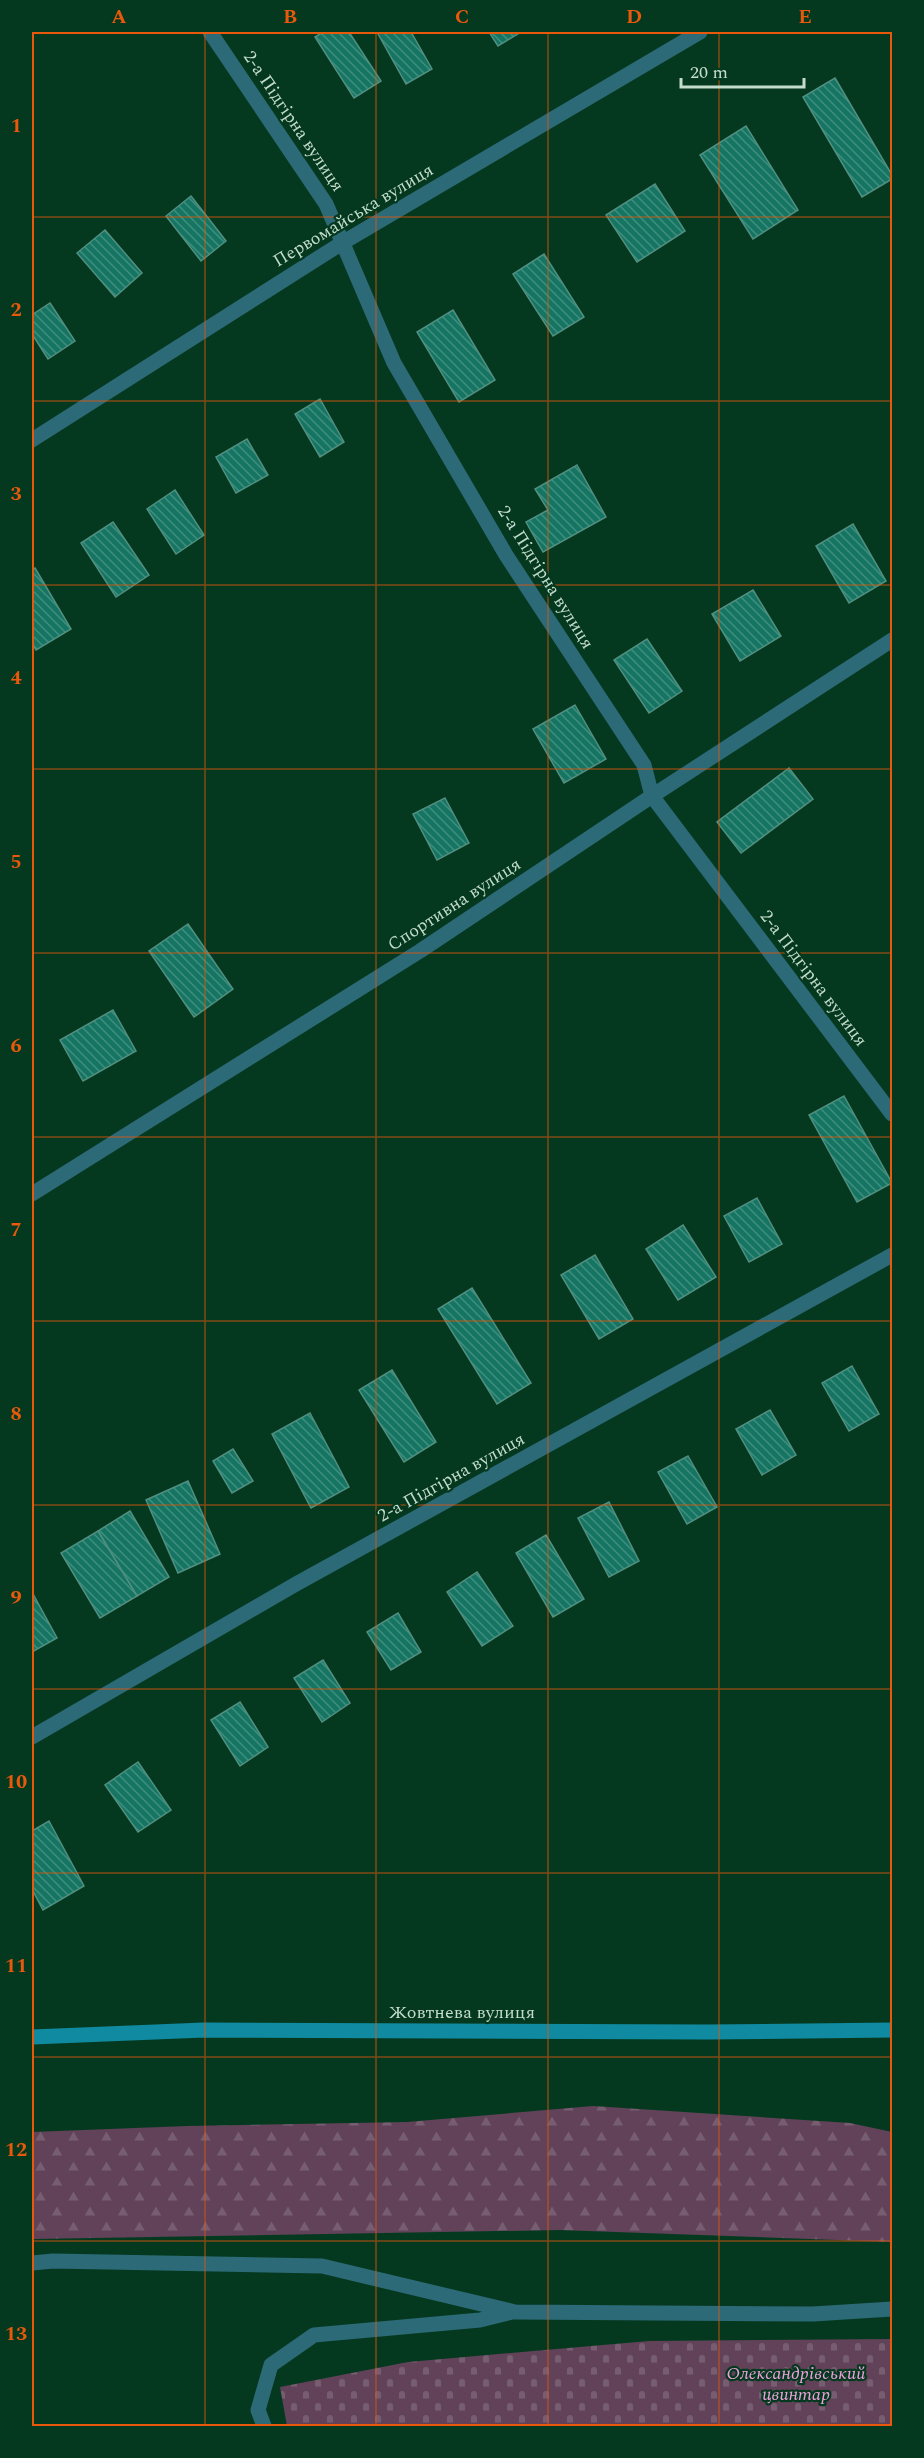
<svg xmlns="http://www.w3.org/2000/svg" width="924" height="2458" font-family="Spectral,serif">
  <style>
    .forest { fill: url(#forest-firs) }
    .cemetery { fill: url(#cemetery-stones) }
    .building { fill: url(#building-back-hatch); stroke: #518f80; stroke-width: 1.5 }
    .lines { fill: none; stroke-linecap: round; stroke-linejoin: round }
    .street { stroke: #2c6a78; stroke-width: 15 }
    .secondary { stroke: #108aa1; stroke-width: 15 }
    .grid { fill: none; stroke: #e8590c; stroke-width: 1.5; stroke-opacity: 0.55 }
    .labels { text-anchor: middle; stroke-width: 4.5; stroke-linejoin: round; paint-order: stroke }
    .street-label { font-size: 18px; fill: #c3dccb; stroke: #05391f }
    .park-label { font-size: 18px; font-style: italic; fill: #efa1dc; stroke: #05391f }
    .neatline { fill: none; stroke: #e8590c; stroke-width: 2 }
    .grid-label { font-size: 20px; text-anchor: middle; font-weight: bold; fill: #e8590c }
  </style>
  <defs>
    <pattern id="forest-firs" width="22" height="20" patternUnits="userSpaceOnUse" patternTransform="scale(1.5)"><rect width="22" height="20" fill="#614259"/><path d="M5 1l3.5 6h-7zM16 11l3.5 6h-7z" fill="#765d70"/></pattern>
    <pattern id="cemetery-stones" width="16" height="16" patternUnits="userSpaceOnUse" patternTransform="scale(1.5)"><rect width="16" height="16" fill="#614259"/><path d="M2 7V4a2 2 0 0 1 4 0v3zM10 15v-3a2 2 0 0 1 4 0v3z" fill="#765d70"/></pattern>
    <pattern id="building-back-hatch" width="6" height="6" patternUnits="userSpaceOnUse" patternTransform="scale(1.5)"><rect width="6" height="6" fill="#157462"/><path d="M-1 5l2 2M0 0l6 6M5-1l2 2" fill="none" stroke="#408e7e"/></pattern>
  </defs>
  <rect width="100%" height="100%" fill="#05391f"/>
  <path class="forest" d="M593,2106L850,2123L892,2132V2242L560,2230L32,2239V2132L187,2126L407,2122Z"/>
  <path class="cemetery" d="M892,2339V2426H287L280,2387L408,2362L649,2341Z"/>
  <g class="building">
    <path d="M323,32H349L381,81L354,98L315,37Z"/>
    <path d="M377,32H411L432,69L406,84Z"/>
    <path d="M489,32H521L498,46Z"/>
    <path d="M835,78L892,175V179L862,197L803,97Z"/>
    <path d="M746,126L798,210L753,239L700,155Z"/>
    <path d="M655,184L685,231L637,262L606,215Z"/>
    <path d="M191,196L226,241L201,261L166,216Z"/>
    <path d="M105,230L142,273L115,297L77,253Z"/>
    <path d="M544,254L584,317L553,336L513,274Z"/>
    <path d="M50,303L75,341L48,359L32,334V315Z"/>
    <path d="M453,310L495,380L459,402L417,332Z"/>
    <path d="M320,399L344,442L320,457L295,414Z"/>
    <path d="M247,439L268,475L236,493L216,457Z"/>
    <path d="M577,465L606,517L543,552L526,522L548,510L535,489Z"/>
    <path d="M175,490L204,535L176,554L147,509Z"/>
    <path d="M113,522L149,575L116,597L81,543Z"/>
    <path d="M853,524L886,581L849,603L816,546Z"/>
    <path d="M35,568L71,629L36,650L32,643V570Z"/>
    <path d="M753,590L781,636L740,661L712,614Z"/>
    <path d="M647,639L682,691L649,713L614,660Z"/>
    <path d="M575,705L606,759L564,783L533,729Z"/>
    <path d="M789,768L813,799L741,853L717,822Z"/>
    <path d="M445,798L469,843L437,860L413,814Z"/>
    <path d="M188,924L233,989L194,1017L149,951Z"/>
    <path d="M113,1010L136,1051L83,1081L60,1040Z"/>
    <path d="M844,1096L892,1183L857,1202L809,1115Z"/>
    <path d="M757,1198L782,1244L749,1262L724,1216Z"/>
    <path d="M683,1225L716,1277L678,1300L646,1249Z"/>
    <path d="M595,1255L633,1319L599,1339L561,1275Z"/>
    <path d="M472,1288L531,1383L497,1404L438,1309Z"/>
    <path d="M852,1366L879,1414L849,1431L822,1383Z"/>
    <path d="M392,1370L436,1442L404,1462L359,1390Z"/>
    <path d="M770,1410L796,1455L762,1475L736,1429Z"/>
    <path d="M310,1413L349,1487L311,1508L272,1434Z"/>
    <path d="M233,1449L253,1481L232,1493L213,1461Z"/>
    <path d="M688,1456L717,1507L687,1524L658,1472Z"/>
    <path d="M188,1481L220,1554L178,1573L146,1500Z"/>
    <path d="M609,1502L639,1561L609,1577L578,1518Z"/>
    <path d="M130,1511L169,1577L137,1596L98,1531Z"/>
    <path d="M98,1531L137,1596L100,1618L61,1553Z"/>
    <path d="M546,1535L584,1599L553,1617L516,1553Z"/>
    <path d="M477,1572L513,1626L482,1646L447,1592Z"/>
    <path d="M32,1592L57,1638L32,1652Z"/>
    <path d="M398,1613L421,1652L391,1670L367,1632Z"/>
    <path d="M323,1660L350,1703L322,1722L294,1678Z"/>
    <path d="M240,1702L268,1747L240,1766L211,1720Z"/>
    <path d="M138,1762L171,1810L138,1832L105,1785Z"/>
    <path d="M49,1821L84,1886L43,1910L32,1889V1831Z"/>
  </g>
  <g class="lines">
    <g class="street">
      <path d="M210,32L326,204L394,363L506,555L644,765L652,796L892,1114"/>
      <path d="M32,440L342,243L700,32"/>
      <path d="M32,1194L420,951L652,796L892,640"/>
      <path d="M32,1737L296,1584L892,1255"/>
      <path d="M32,2263L53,2261L322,2266L515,2312L813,2314L892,2309"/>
      <path d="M264,2426L258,2410L271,2365L314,2335L480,2320L512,2312"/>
    </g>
    <path class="secondary" d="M32,2037L204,2030L707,2032L892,2030"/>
  </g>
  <path class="grid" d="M205,32V2426M376,32V2426M548,32V2426M719,32V2426M32,217H892M32,401H892M32,585H892M32,769H892M32,953H892M32,1137H892M32,1321H892M32,1505H892M32,1689H892M32,1873H892M32,2057H892M32,2241H892"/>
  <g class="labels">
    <g class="street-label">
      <text transform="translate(294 121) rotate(56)" y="6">2-а Підгірна вулиця</text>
      <text transform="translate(353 215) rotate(-31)" y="6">Первомайська вулиця</text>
      <text transform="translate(546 577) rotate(58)" y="6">2-а Підгірна вулиця</text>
      <text transform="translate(454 904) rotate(-33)" y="6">Спортивна вулиця</text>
      <text transform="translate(814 978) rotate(53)" y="6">2-а Підгірна вулиця</text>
      <text transform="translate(451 1477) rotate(-29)" y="6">2-а Підгірна вулиця</text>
      <text x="462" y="2018">Жовтнева вулиця</text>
    </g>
    <g class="park-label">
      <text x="796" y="2379">Олександрівський<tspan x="796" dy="21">цвинтар</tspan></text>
    </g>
  </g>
  <rect width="924" height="2458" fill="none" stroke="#05391f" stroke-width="66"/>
  <path d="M681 78v9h123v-9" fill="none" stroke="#c3dccb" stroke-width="3"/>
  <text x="690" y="78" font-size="18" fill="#c3dccb" stroke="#05391f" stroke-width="4.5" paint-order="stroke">20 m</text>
  <rect x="33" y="33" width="858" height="2392" class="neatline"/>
  <g class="grid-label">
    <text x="119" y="23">A</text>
    <text x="290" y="23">B</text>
    <text x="462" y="23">C</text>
    <text x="634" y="23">D</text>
    <text x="805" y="23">E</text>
    <text x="16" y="132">1</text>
    <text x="16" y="316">2</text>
    <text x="16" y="500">3</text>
    <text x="16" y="684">4</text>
    <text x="16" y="868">5</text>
    <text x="16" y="1052">6</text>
    <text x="16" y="1236">7</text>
    <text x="16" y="1420">8</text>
    <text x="16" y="1604">9</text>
    <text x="16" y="1788">10</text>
    <text x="16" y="1972">11</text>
    <text x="16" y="2156">12</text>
    <text x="16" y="2340">13</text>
  </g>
</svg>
